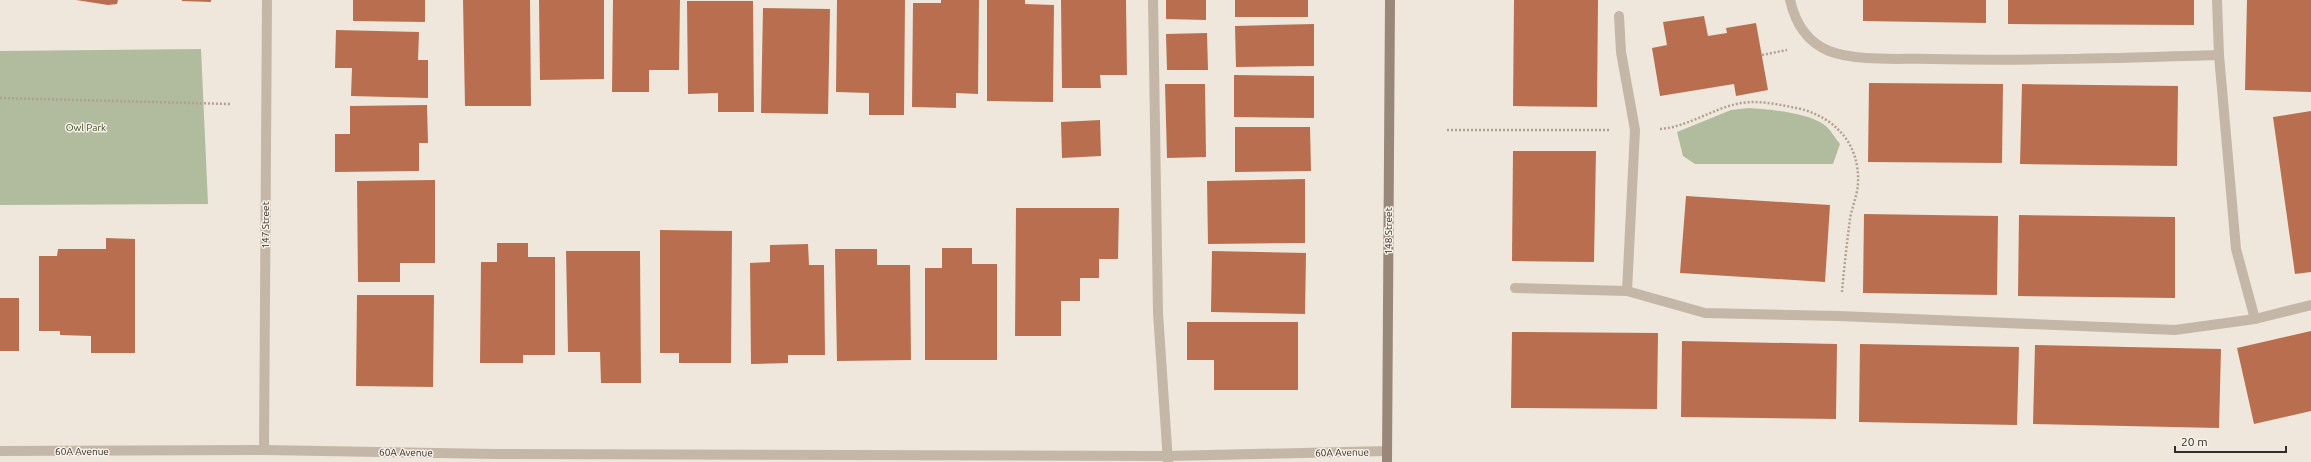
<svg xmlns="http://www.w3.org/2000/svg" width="2311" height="462" font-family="Ubuntu,sans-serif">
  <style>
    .green { fill: #b0bc9d }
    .building { fill: #b96f4f }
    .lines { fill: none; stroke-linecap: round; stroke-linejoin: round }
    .path { stroke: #b1a193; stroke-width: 2.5; stroke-dasharray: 2 2; stroke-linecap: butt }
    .lane { stroke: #c5b7a8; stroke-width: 10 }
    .street { stroke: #c5b7a8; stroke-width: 10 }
    .secondary { stroke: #99877a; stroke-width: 10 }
    .labels { text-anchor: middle; stroke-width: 3; stroke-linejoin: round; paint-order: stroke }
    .park-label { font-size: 10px; fill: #414f2e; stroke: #f7f0e7 }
    .street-label { font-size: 10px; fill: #332c28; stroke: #f7f0e7 }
  </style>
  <rect width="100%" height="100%" fill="#efe7db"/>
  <g class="green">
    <path d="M201,49L208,204L0,205V51Z"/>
    <path d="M1749,108C1768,109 1813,113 1827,127C1832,132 1835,138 1840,144L1833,164H1695L1683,156L1677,132L1731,110Z"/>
  </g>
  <g class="building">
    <path d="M76,0H118L117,4L108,5Z"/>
    <path d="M182,0H211V2L182,1Z"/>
    <path d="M353,0H425V22L353,21Z"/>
    <path d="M463,0H530L531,106H465Z"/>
    <path d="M539,0H604V79L540,80Z"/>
    <path d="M613,0H680L679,70H649V92H612Z"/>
    <path d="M837,0H905L904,115H869V93L836,92Z"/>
    <path d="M941,0H979L978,94L956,93V108L912,107L913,3H941Z"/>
    <path d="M987,0H1025V4L1054,5L1053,102L987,101Z"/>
    <path d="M1061,0H1126L1127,75H1100L1101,88H1062Z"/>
    <path d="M1166,0H1206V20L1166,19Z"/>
    <rect x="1235" y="0" width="73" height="17"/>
    <path d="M1514,0H1598L1597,107L1513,106Z"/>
    <path d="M1863,0H1986V23L1863,21Z"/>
    <path d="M2008,0H2194V25L2008,24Z"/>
    <path d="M2247,0H2311V92L2245,90Z"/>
    <path d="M687,1H753L754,112H718V93L688,94Z"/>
    <path d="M763,8L830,9L828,114L761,113Z"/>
    <path d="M1704,16L1708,36L1727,33L1726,28L1756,23L1768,90L1736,96L1734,84L1660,96L1652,48L1667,45L1663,22Z"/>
    <path d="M1314,24V66L1236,67L1235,26Z"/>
    <path d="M336,30L419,32L418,60H428V98L351,96L352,68H335Z"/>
    <path d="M1207,33L1208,70H1167L1166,34Z"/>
    <path d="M1234,75L1314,76V118L1234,117Z"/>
    <path d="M1869,83L2003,84L2002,163L1868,162Z"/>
    <path d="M1165,84H1205L1206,157L1167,158Z"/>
    <path d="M2022,84L2178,86L2177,166L2020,164Z"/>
    <path d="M427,105L428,143H419V171L335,172V134H350V106Z"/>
    <path d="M2311,111V272L2295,274L2273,117Z"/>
    <path d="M1100,120L1101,156L1062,158L1061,122Z"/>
    <path d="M1235,127H1310L1311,171L1235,172Z"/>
    <path d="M1513,151H1596L1594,262L1512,261Z"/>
    <path d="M1305,179V243L1208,244L1207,181Z"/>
    <path d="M435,180V263H400V282H358L357,181Z"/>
    <path d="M1686,196L1830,205L1825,282L1680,273Z"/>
    <path d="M1016,208H1119L1118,259H1099V278H1080V301H1061V336H1015Z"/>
    <path d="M1864,214L1998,216L1997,295L1863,293Z"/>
    <path d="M2019,215L2175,217V298L2018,296Z"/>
    <path d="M660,230L732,231L731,363H679V353H660Z"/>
    <path d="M106,238L135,239V353H91V336L60,335V331H39V256H57L58,249H106Z"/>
    <path d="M497,243H528V257H555V355H523V363H480L481,262H497Z"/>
    <path d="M808,244L809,265H824L825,355H788V363L751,364L750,263L770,262V245Z"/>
    <path d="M942,248H972V264H997V360H925V268H942Z"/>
    <path d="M835,249H877V265H910L911,360L837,361Z"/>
    <path d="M566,251H640L641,383H601L600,352H568Z"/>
    <path d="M1212,251L1306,253L1305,314L1211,312Z"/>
    <path d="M357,295H434L433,387L356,386Z"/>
    <rect x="0" y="298" width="19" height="53"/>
    <path d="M1187,322H1298V390H1214V360H1187Z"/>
    <path d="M2311,331V411L2254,424L2237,348Z"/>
    <path d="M1512,332L1658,333L1657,409L1511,408Z"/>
    <path d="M1682,341L1837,344L1836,419L1681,417Z"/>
    <path d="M1860,344L2019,347L2017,425L1859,422Z"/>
    <path d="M2035,345L2221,349L2219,428L2033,424Z"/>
  </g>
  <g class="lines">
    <g class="path">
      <path d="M1762,55L1787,50"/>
      <path d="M0,98L230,104"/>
      <path d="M1660,129C1688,127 1713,108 1741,103C1761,100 1781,105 1801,109C1837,119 1860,145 1858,184C1857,196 1852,207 1850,219C1847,243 1844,268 1842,292"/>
      <path d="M1447,130H1609"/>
    </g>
    <g class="lane">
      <path d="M1153,0L1158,313L1168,462"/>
      <path d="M1790,0C1795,22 1807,42 1829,51C1858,62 1900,58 1931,59C2027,61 2123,58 2219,55"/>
      <path d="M2217,0L2219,55L2236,249L2255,319"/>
      <path d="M1619,16L1621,52L1635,130L1627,291"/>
      <path d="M1515,288L1627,291L1705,313L1839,316L2175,330L2255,319L2311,305"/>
    </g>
    <g class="street">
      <path d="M264,450L267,0"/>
      <path d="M0,451L264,450L495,454L1168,456L1387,451"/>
    </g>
    <path class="secondary" d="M1387,462L1390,0"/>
  </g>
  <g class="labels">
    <g class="park-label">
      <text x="86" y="131">Owl Park</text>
    </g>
    <g class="street-label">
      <text transform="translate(265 225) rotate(-90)" y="4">147 Street</text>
      <text transform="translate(1388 231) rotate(-90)" y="4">148 Street</text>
      <text x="82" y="455">60A Avenue</text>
      <text transform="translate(406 452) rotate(1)" y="4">60A Avenue</text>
      <text transform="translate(1342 452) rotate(-1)" y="4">60A Avenue</text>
    </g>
  </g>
  <path d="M2175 446v6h111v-6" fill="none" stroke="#332c28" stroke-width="2"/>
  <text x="2181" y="446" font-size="12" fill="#332c28" stroke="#f7f0e7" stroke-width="3" paint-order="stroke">20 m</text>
</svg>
